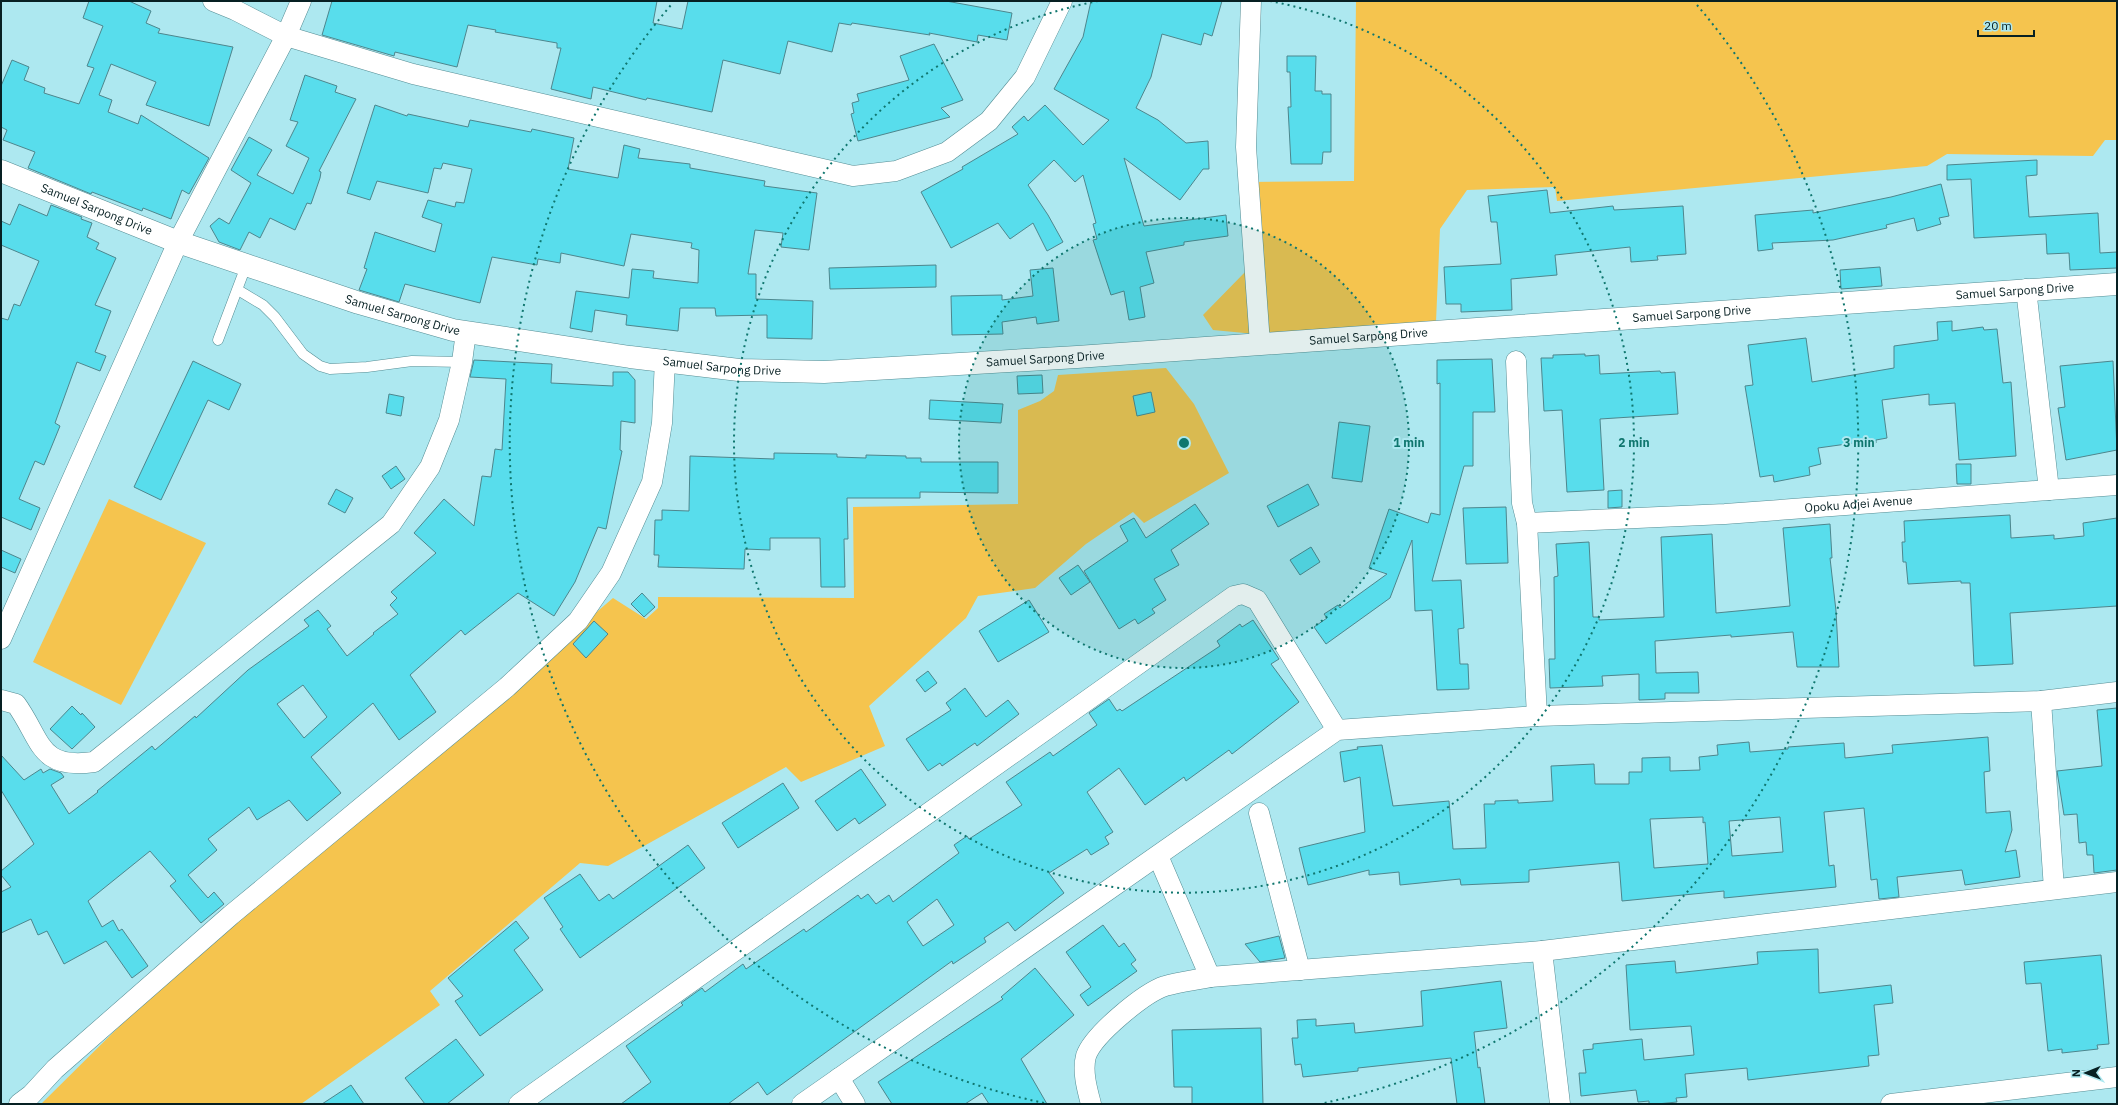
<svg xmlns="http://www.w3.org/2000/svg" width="2118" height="1105" font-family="'IBM Plex Sans',sans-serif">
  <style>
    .green { fill: #f5c44e }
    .building { fill: #58ddec; stroke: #4d868d; fill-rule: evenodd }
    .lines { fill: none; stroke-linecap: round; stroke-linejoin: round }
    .service-casing { stroke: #548d94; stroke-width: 11 }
    .minor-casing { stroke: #548d94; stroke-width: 21 }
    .tertiary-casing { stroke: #548d94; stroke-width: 23 }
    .service { stroke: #fff; stroke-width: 10 }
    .minor { stroke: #fff; stroke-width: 20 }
    .tertiary { stroke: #fff; stroke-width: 22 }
    .ring { fill: none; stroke: #0f766e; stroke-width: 2; stroke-dasharray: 2 4 }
    .labels { text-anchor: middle; stroke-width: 4; stroke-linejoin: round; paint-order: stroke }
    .street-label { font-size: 12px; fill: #072023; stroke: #ade8f0 }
    .centre { fill: #0f766e; stroke: #ade8f0; stroke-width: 2 }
    .ring-label { font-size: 12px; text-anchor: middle; font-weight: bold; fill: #0f766e; stroke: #ade8f0; stroke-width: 4; stroke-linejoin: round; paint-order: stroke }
  </style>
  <rect width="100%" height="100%" fill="#ade8f0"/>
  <g class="green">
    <path d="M1356,1H2117V140H2105L2093,156L1947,154L1927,166L1557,201L1555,187L1467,190L1440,229L1436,322L1255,334L1213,330L1203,315L1247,270L1246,182L1354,181Z"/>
    <path d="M1166,368L1194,404L1229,473L1144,523L1133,512L1086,544L1035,588L978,596L966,618L869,706L885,746L801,782L786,767L608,866L580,863L430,991L440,1005L301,1104H41L148,998L613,598L646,619L658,608V597L854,598L853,507L1018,504V410L1040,401L1054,391L1058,375Z"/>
    <path d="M109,499L206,543L121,705L33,662Z"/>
  </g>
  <g class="building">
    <path d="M89,1H129L151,11L146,23L160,29L158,33L233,47L209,126L146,105L156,82L111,64L99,95L112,100L108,112L138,124L141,115L209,158L189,194L182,190L171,219L143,208L142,211L92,192L91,194L28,168L35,152L3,140L7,130L1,127V86L12,60L29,67L24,80L45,88L44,93L79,104L94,68L87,66L103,26L83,18Z"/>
    <path d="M332,1H657L653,23L682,29L688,1H946L1012,13L1007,40L978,35L977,42L929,33L930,35L852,23L851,25L839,23L832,52L788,41L780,74L723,60L712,112L647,98L646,100L593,87L591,99L551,89L561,48H557V43L495,32L496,30L468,25L457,67L395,52L394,56L322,35Z"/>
    <path d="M1091,1H1222L1212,36L1204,33L1201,45L1162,34L1151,77L1136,108L1158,120L1186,143L1208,141L1209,169H1203L1180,200L1124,158L1144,226L1226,215L1228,236L1184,242V245L1146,252L1154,283L1140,287L1145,317L1129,320L1124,291L1111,295L1093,240L1097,239L1093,224L1096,223L1083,175L1075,182L1054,160L1028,185L1048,215L1063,242L1047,251L1033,223L1010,239L998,223L951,248L921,192L963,169L962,167L1018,134L1012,127L1024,116L1028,121L1045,105L1083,145L1109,120L1054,89L1083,37Z"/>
    <path d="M934,44L963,100L941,108L950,117L858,141L851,114L854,113L852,103L859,101L857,94L909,80L900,56Z"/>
    <path d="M1287,56H1316L1315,91H1322V94H1331V152H1323L1322,164H1291L1288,107H1291L1290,72H1287Z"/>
    <path d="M305,75L337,86L335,92L356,99L319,171L321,172L320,178L311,204L307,203L295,230L270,218L260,238L249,232L240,250L219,242L210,226L219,218L229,224L251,183L231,170L249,137L272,150L257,175L293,194L309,158L286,146L298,122L290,120Z"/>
    <path d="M375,105L407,116L408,114L468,127L470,120L531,132L532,129L574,138L568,169L618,178L624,145L640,149L638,158L690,164V168L765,181L764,186L817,193L809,250L781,247L783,233L755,230L748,274H756V299L813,301L812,339L767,338V315L716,316L715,308H680L678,331L626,325L627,315L595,310L592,332L570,328L576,291L629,298L632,269L654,271L653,278L698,283L699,250L691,248L692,243L631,234L624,266L561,253L560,263L538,259L537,265L492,257L480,303L405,284L399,302L359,290L367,269L364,268L375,232L435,252L442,224L422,217L428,200L455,207L456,202L464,203L472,169L443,163L441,169L434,168L428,193L377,181L370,200L347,193Z"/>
    <path d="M2037,160V175L2026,176L2029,217L2098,213L2100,253L2117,252V268L2070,270L2069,253L2047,254L2046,234L1974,238L1971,179L1947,180V165Z"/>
    <path d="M1941,184L1949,216L1939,218L1941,224L1917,231L1914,218L1886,225L1887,228L1833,240L1772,243L1773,249L1758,251L1755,215L1813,210V213L1891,197Z"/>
    <path d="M1547,190L1550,213L1613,206L1614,210L1683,206L1686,254L1657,256L1658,260L1631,262L1630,247L1555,255L1557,275L1511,279L1512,310L1461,312V304H1446L1444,267L1501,264L1497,222H1491L1488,196Z"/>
    <path d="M19,204L47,216L51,205L82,217L81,219L92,223L87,237L99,243L96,249L116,258L95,305L111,311L95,352L106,356L100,371L77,362L55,423L60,426L44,465L35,461L19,499L40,508L31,530L1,517V318L8,320L14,304L20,306L39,261L1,245V221L10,225Z"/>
    <path d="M936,265V287L830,289L829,268Z"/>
    <path d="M1880,267L1882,286L1841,289L1840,270Z"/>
    <path d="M1053,268L1059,321L1037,324L1036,317L1002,322L1003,334L952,335L951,296L1002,295V300L1033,296L1030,270Z"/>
    <path d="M1952,321V331L1983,327L1984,330L1997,329L2003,383L2011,382L2016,456L1959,460L1955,403L1929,405V394L1882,400L1887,438L1876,440V443L1862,445L1861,442L1818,448L1821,464L1809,467L1810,475L1774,482L1773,475L1760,477L1745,386L1753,385L1748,345L1806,338L1812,382L1894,368V346L1938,340L1937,322Z"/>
    <path d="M1585,354V356L1599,355L1600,374L1660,371L1661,373L1675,372L1678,414L1600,419L1604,490L1567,492L1562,410L1544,411L1541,358H1553V355Z"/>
    <path d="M1492,359L1495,412H1473V466H1464L1432,581L1461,580L1464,628L1458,629L1460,664H1468L1469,689L1437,690L1432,610L1415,611L1412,540L1390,598L1326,644L1314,627L1327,618L1324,614L1338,605L1340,608L1387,574L1369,568L1389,509L1428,523L1431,513L1440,515V383L1437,384V360Z"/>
    <path d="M474,360L552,364L551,383L613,386V372H628L635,380V423L621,421L620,450L622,451L606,529L598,527L575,582L554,616L518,593L465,635L461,630L410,675L436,712L399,740L373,703L311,757L341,793L307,821L289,800L257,820L249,807L208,839L217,850L188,875L208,898L214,892L224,904L201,923L170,886L176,881L150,851L88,901L102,927L113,920L119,931L122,929L148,966L132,978L106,941L64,964L47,931L38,935L31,919L1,933V892L11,887L1,875V871L34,844L1,790V755L24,780L41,769L43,773L50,769L61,773L64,777L51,785L69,814L98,792L97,791L152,746L155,750L195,716L196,718L248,670L309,626L304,620L318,610L331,626L327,629L347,656L374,634L373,633L398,614L390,605L397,598L391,592L436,553L414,533L444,499L474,526L482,476L491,477L495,449L502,450L506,379L470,377ZM303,685L327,717L304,738L277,704Z"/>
    <path d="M193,361L241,384L229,410L208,400L161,500L134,487Z"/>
    <path d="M2113,361L2117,450L2066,460L2058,408L2065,407L2060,366Z"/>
    <path d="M1042,375L1043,393L1018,394L1017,376Z"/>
    <path d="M1151,392L1155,412L1137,416L1133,396Z"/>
    <path d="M389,394L404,397L401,416L386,413Z"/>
    <path d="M930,400L1003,404L1001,423L929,419Z"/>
    <path d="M1339,422L1370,426L1362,482L1332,478Z"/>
    <path d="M774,453L837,454V457L866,458V455L906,456V458H921V462H998V493L920,492V498H847L848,539H844L845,587H821L820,538H770V550L745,549L744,569L658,567L659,555H654L655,520H662V510L689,511L690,456L774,459Z"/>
    <path d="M1956,464H1971V484H1957Z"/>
    <path d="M396,466L405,479L391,489L382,476Z"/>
    <path d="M1308,484L1319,505L1278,527L1267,506Z"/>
    <path d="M336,489L353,498L345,513L328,504Z"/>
    <path d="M1622,490V507L1608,508V491Z"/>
    <path d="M1195,504L1209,524L1171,550L1179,565L1154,579L1166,600L1152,609L1155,613L1138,624L1135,619L1119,629L1084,571L1128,541L1120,526L1134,518L1146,538Z"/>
    <path d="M1506,507L1508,563L1466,564L1463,508Z"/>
    <path d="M2010,515L2011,538L2054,535V539L2084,536L2083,523L2117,518V606L2010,613L2013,664L1974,666L1970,583H1961V581L1908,584L1906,562H1903L1902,542H1905L1904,521Z"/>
    <path d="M1830,524L1832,558H1830L1836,611L1839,667H1797L1793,632L1731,637V635L1655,641L1656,673L1698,672L1699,693H1665V699L1639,700V674L1602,676L1603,686L1550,688L1549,659H1555L1554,577L1558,576L1556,544L1589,542L1593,617H1599V620L1664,617L1661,537L1712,534L1716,613L1790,606L1783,528Z"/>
    <path d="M1311,547L1320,562L1300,575L1290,560Z"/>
    <path d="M1,550L21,559L15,573L1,567Z"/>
    <path d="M1078,565L1090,582L1071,595L1059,578Z"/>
    <path d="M642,593L655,607L644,617L631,604Z"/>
    <path d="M1029,600L1049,632L998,662L979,631Z"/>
    <path d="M1253,620L1279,659L1271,664L1299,702L1232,754L1229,750L1186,781L1184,777L1145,805L1119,768L1087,792L1113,832L1105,837L1109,844L1091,855L1087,849L1049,873L1064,893L1015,931L1008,922L984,938L986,942L953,964L952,961L767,1095L758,1082L728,1104H621L651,1082L626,1046L683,1005L681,1003L702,988L705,992L743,964L746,969L804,929L806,932L858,895L861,899L868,894L876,904L889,895L893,902L959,853L954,845L967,836L969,839L1022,805L1006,782L1050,752L1053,756L1097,725L1089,713L1109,699L1117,711L1120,709L1122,711L1220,646L1217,641L1240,624L1242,627ZM937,899L954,925L923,946L907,922Z"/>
    <path d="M594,621L608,634L586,658L573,644Z"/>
    <path d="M928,671L937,683L925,692L916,680Z"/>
    <path d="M965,688L986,717L1008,700L1019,714L977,746L975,743L942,766L940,763L928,771L906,739L951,710L946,703Z"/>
    <path d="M72,706L81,715L82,713L95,727L72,749L50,729Z"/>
    <path d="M2117,708V870L2094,873L2093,855H2087L2086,842L2079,843L2077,814L2064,815L2057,771L2102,766L2097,710Z"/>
    <path d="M1988,737L1990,771L1984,772L1986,813L2010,811L2012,830L2005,852L2016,850L2020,877L1965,885L1962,870L1897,877L1899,897L1879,899L1877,879L1871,880L1864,808L1824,812L1829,866L1834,865L1836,887L1724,898V891L1622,901L1619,862L1529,870V882L1461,885L1460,879L1400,885L1399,872L1369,875V870L1308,885L1299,848L1365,832L1360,777L1344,782L1340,752L1358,749L1357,747L1382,745L1393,806L1449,801L1453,849L1486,848L1484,804H1495V801L1518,800V803L1553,801L1551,766L1594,764L1595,784H1629V772H1642V758L1670,757V771L1700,770L1699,757L1718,755L1717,745L1749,742L1750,752L1788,749V747L1844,743L1845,758L1893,753L1892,745ZM1703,817V823L1705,822L1708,864L1654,868L1650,819ZM1780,817L1783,852L1732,856L1729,821Z"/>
    <path d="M861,769L886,805L859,824L855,818L837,831L815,801Z"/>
    <path d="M783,783L799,808L738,848L722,823Z"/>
    <path d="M688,845L705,868L580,958L560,929L563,927L544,898L580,874L599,901L609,894L613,899Z"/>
    <path d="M516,921L529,938L514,950L543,990L480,1036L455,1001L463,996L448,978Z"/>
    <path d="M1103,925L1119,947L1124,943L1136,960L1131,964L1137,971L1088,1006L1080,995L1091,987L1066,952Z"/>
    <path d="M1279,936L1285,958L1260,962L1245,944Z"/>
    <path d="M1818,949L1819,993L1891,985L1893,1003L1874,1005L1879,1055L1868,1056L1869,1066L1748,1080L1747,1068L1685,1074L1687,1097L1676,1098L1677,1102L1657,1104H1649V1101L1638,1102L1636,1090L1581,1096L1579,1073H1586L1583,1050L1593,1049V1044L1642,1039L1644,1060L1694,1055L1691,1026L1630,1030L1626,965L1675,961L1676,973L1758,964L1757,952Z"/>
    <path d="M2101,955L2109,1044L2097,1045L2098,1049L2062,1053V1049L2048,1051L2041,983L2026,984L2024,962Z"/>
    <path d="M1035,968L1074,1015L1021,1059L1047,1104H989L982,1093L965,1104H892L878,1082L1003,999L1001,997Z"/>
    <path d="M1501,981L1507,1028L1474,1032L1478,1068L1480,1067L1485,1104H1457L1451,1058L1358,1068V1071L1303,1077L1301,1064L1295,1065L1292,1038H1298L1297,1020L1316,1019V1026L1354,1023L1355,1033L1423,1026L1421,991Z"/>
    <path d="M1261,1028L1263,1104H1192V1087H1174L1172,1030Z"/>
    <path d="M456,1039L484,1075L447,1104H425L405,1078Z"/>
    <path d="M351,1085L364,1104H322Z"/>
  </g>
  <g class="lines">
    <g class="service-casing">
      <g id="service">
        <path d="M238,290L263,305L275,317L303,354L320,366L330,369L367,367L412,361L462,362"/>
        <path d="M218,340L246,266"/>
      </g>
    </g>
    <g class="minor-casing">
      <g id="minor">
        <path d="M213,1L235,10L286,36L413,74L853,176L896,171L947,152L989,121L1025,77L1062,1"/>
        <path d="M1251,1L1246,147L1260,344"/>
        <path d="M2026,289L2049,490"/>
        <path d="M1516,361L1522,503L1527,523L1537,716"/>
        <path id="s1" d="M1527,523L1725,514L2117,485"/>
        <path d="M1,639L178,242L286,36L301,1"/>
        <path d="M1,700L16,704C42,740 38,770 94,762L391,524L430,467L449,420L462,362L466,332"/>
        <path d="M2041,701L2054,889"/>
        <path d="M1259,813L1300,970"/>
        <path d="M1158,856L1210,977"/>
        <path d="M1542,951L1560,1104"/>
        <path d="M839,1078L855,1104"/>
        <path d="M19,1104L31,1095L55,1069L231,915L507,687L578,621L611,573L652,482L662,423L665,360"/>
        <path d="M519,1104L1234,596L1243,594L1257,600L1337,730"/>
        <path d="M802,1104L1337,730L1537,716L2041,701L2117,692"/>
        <path d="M1091,1104C1087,1089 1082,1071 1086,1056C1093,1035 1144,993 1165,986C1179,982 1196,980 1210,977L1542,951L2117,882"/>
        <path d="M1891,1104L2117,1077"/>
      </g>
    </g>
    <g class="tertiary-casing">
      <g id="tertiary">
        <path id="s2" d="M1,171L178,242L359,303L453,330L630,357L739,370L824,372L1077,357L2117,284"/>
      </g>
    </g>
    <use href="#service" class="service"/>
    <use href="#minor" class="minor"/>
    <use href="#tertiary" class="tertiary"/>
  </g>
  <circle cx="1184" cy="443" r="225" fill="#0f766e" fill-opacity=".12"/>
  <g class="ring">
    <circle cx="1184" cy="443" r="225"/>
    <path d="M1270 1A450 450 0 1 1 1098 1"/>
    <path d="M1044 1103A675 675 0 0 1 671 5M1697 5A675 675 0 0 1 1324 1103"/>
  </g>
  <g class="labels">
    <g class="street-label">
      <text dy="4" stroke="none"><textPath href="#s2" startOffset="103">Samuel Sarpong Drive</textPath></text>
      <text dy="4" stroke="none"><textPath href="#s2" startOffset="2047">Samuel Sarpong Drive</textPath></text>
      <text dy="4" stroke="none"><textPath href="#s2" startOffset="1723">Samuel Sarpong Drive</textPath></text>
      <text dy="4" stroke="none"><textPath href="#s2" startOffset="427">Samuel Sarpong Drive</textPath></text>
      <text dy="4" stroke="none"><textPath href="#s2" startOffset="1399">Samuel Sarpong Drive</textPath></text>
      <text dy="4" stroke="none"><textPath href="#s2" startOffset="1075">Samuel Sarpong Drive</textPath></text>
      <text dy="4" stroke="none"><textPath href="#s2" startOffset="751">Samuel Sarpong Drive</textPath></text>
      <text dy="4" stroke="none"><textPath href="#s1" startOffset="332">Opoku Adjei Avenue</textPath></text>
    </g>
  </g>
  <circle cx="1184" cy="443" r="6" class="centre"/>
  <g class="ring-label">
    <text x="1409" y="447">1 min</text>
    <text x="1634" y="447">2 min</text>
    <text x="1859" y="447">3 min</text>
  </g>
  <rect width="2118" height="1105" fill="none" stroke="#072023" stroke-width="4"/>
  <g transform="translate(2086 1073) rotate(269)" stroke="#ade8f0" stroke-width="3" paint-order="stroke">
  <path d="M0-3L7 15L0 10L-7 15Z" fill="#072023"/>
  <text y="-6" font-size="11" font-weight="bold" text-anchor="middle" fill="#072023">N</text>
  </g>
  <path d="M1978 30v6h56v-6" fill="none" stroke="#072023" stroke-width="2"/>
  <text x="1984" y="30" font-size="12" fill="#072023" stroke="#ade8f0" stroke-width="3" paint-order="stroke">20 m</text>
</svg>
